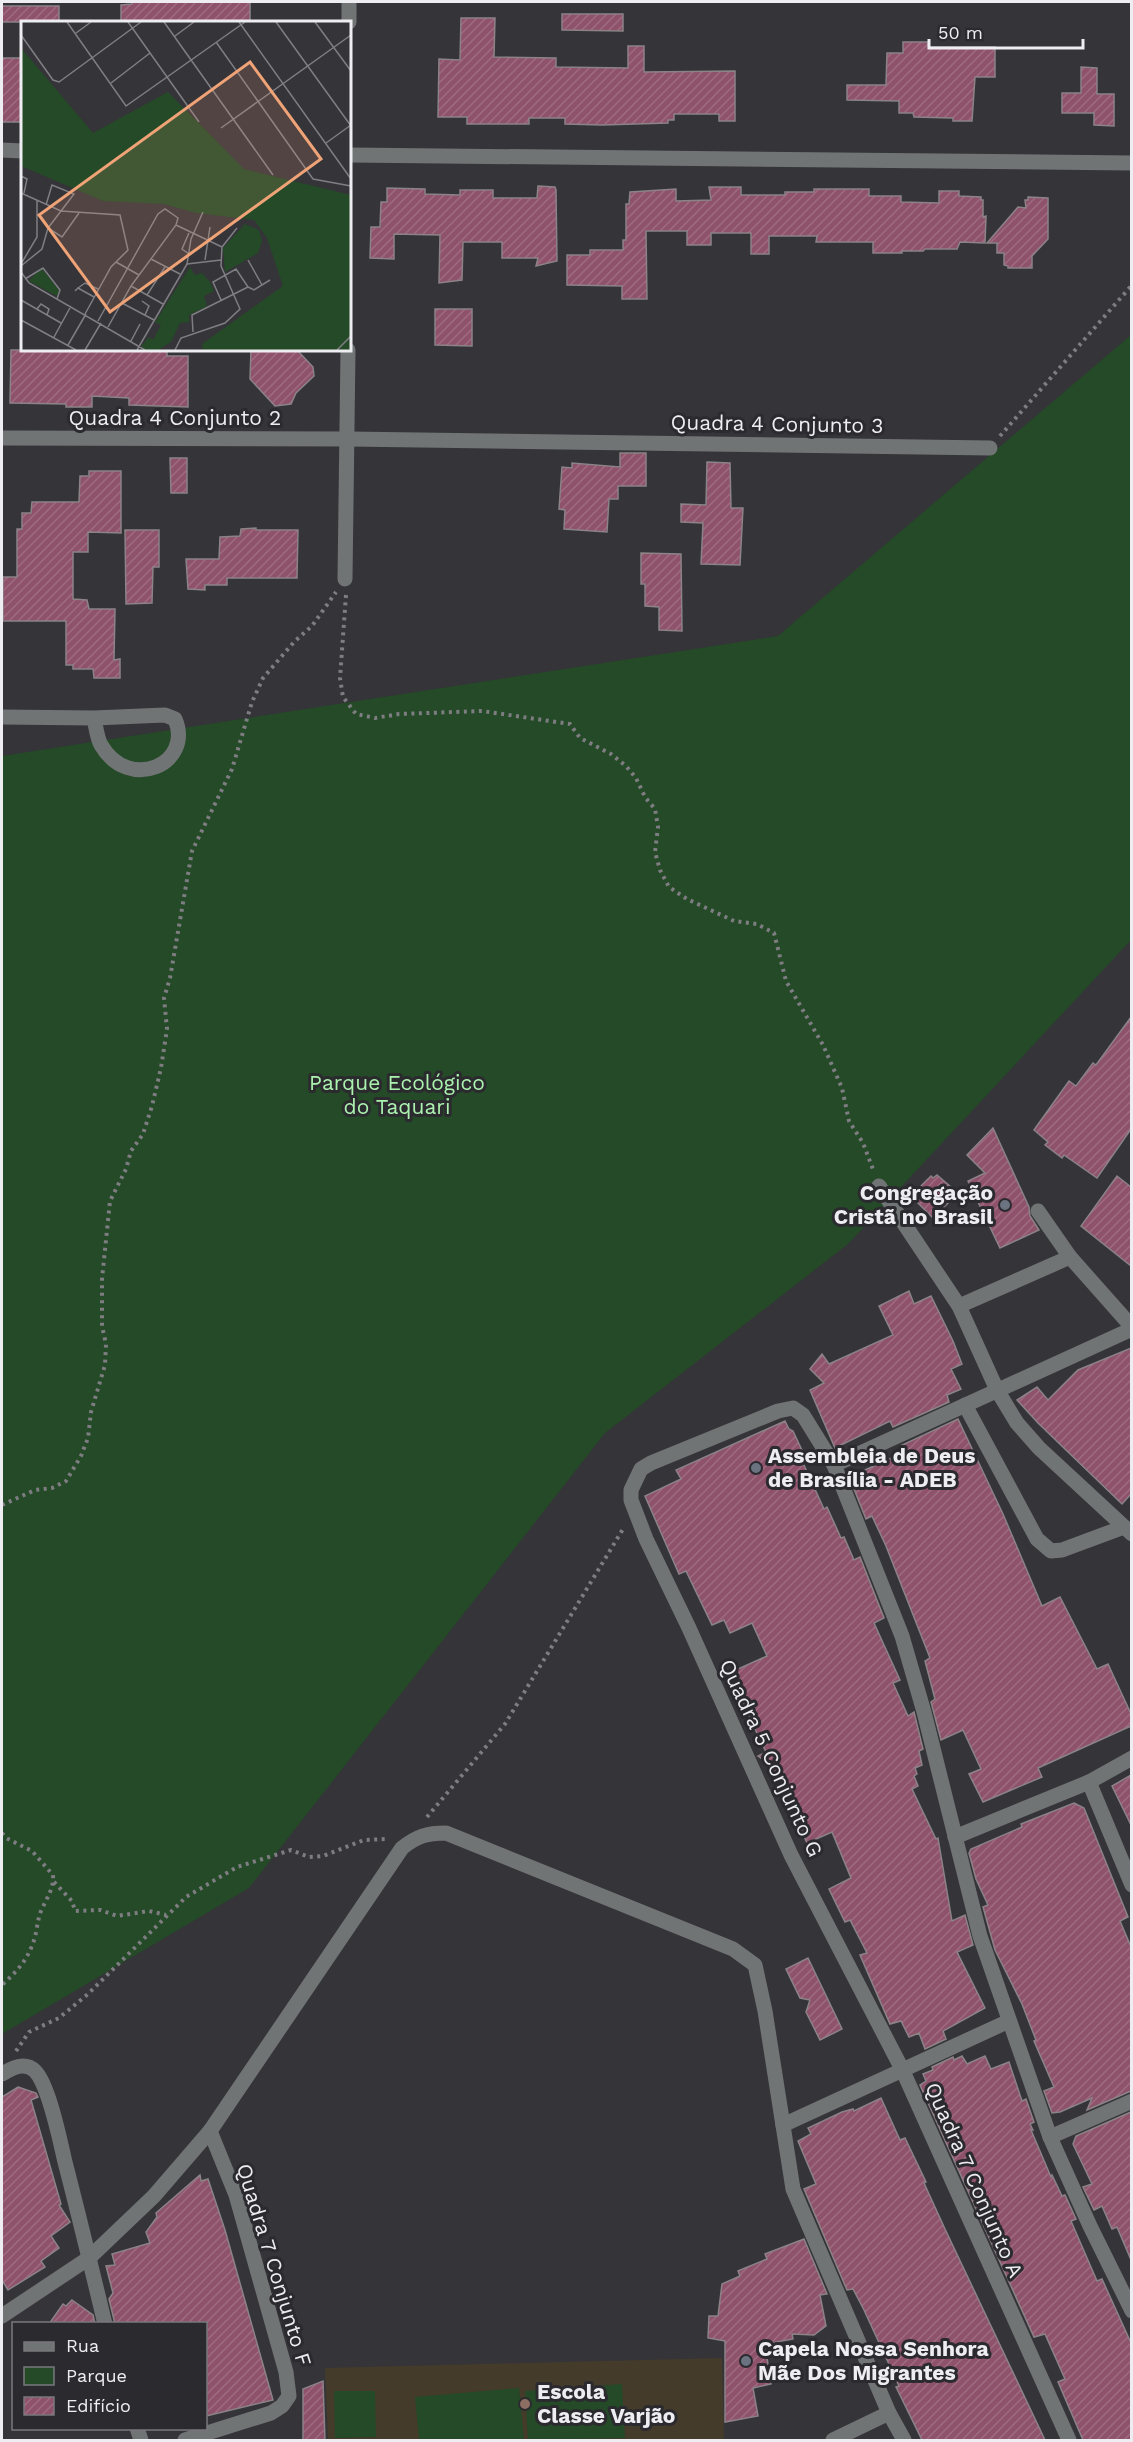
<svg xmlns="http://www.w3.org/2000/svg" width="1133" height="2442" font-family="'Work Sans',sans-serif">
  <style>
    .education { fill: #443b2a }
    .park { fill: #244a27 }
    .building { fill: url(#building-hatch); stroke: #8b8386; stroke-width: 1.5 }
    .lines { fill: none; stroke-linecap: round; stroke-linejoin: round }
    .path { stroke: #7e7d82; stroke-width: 4; stroke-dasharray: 3 4.5; stroke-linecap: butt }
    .minor { stroke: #717475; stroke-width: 15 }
    .worship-dot { fill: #6b7280; stroke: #2b2a2f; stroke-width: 2 }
    .education-dot { fill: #8d6e63; stroke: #2b2a2f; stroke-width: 2 }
    .labels { text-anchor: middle; stroke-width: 6; stroke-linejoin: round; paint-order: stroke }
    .street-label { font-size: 21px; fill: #eeedf1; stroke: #2b2a2f }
    .park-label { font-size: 21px; fill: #abf2ae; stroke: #2b2a2f }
    .poi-label { font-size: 21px; font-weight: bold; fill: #eeedf1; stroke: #2b2a2f; text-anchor: start }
    .inset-road { fill: none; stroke: #7f7e83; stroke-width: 1.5 }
    .view { fill: #efa376; fill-opacity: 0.15; stroke: #efa376; stroke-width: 3 }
    .inset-edge { fill: none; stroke: #eeedf1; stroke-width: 3 }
  </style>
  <defs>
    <pattern id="building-hatch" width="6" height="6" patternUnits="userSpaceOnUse" patternTransform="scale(1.5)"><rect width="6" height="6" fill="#8e526b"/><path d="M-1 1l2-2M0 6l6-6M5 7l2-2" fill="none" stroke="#9e6b81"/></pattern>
  </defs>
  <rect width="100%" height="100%" fill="#353439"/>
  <path class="education" d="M722,2358L724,2440H328L325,2368Z"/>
  <g class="park">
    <path d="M1131,335V940L848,1244L605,1433L249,1888L2,2034V756L778,636Z"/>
    <path d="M622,2384L625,2438L528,2440L525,2391Z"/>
    <path d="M519,2388L524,2440H419L415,2397Z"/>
    <path d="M334,2391H375L376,2437L335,2438Z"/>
  </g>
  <g class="building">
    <path d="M132,2H250V22H121V5L132,4Z"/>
    <rect x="2" y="6" width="57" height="16"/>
    <path d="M562,14H623V31L562,30Z"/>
    <path d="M461,18H495L494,57L556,58V67L628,68V46H644V72L735,71V121H719V114H674V120H668V123L602,125L565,124V118H529V124H467V117H438L439,59L460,60Z"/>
    <path d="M903,42H928V47H995V77H975L972,121H953V118L914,117L913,113H899V101L847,100V85H886L887,53H903Z"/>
    <rect x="2" y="58" width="20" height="64"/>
    <path d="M1081,67L1097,68V94H1114V126L1094,125V113H1062V93H1081Z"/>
    <path d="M538,186L555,187L556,190L557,261L536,266L538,258H502V242H463L462,280L439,283L440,235L394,234V259L370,258L371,227H380L381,202H387V188L425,189V194L460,195V190H493V198H537Z"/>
    <path d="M709,187H741V195H785V192H814V189H869V196H901V202L939,203V191H959V196L981,197V200H983V217L986,216L985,243L960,242L957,249H925L923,251H902V253H873V242H816L817,236H769V254H751V233H711V245H687V231H646L647,299H622V286L567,285V255H590V250H623V240H626V204H629L630,192L676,189V201L711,200Z"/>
    <path d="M1028,197L1048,198V239L1032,256V268H1008V266L1004,265V253H997V243H987L1018,207L1026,208L1025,200H1028Z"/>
    <path d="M435,309H472V346L435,345Z"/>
    <path d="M11,350H167V356H188V407L129,405V398L92,396V407H66V404L10,403Z"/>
    <path d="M251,350H297L313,367L314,376L296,393L291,404L275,406L250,379Z"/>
    <path d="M620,453H646V486H618V499H609L607,532L564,529L565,510L559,509L562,467L572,468V463L620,467Z"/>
    <path d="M170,458H187V493H171Z"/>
    <path d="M707,462L730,463L731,508H743L740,565L701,564L703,523L681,522V504L706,505Z"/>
    <path d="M89,471H121V533L88,532V552H73V599L87,600L89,609H115L114,660L120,659V678H94L93,669H73V665H66V621H3V577H17V529H22V513H31L32,502H79L80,476H89Z"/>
    <path d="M256,528V530H298L297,578H227V585H205V590L188,589L186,559H219L220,537L240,536L241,529Z"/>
    <path d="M125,530H159V567H153L152,603L126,604Z"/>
    <path d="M641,553L681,554L682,631L659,630V607L645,606V584H641Z"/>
    <path d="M1131,1017V1129L1097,1178L1064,1155L1062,1158L1045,1145L1048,1142L1034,1130L1069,1081L1076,1086L1093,1063L1096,1065Z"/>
    <path d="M993,1128L1029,1207L1030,1216L1039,1230L1000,1248L968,1181L985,1173L967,1155Z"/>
    <path d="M937,1175L958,1193L933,1218L911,1196L931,1176L933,1178Z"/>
    <path d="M1117,1176L1131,1187V1266L1081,1226Z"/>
    <path d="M909,1291L914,1304L931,1296L953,1341L962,1364L951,1369L961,1389L947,1395L949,1402L893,1427L890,1421L835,1448L810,1390L824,1383L810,1369L822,1354L829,1364L893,1335L879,1306Z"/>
    <path d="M1131,1348V1494L1122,1504L1038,1423L1017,1400L1037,1387L1048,1400L1078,1370Z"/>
    <path d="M958,1419L1003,1514L1042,1606L1060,1597L1097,1669L1108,1664L1131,1714V1726L1038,1768L1042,1777L983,1802L969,1774L981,1769L963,1730L941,1740L931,1702L935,1699L925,1661L930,1658L886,1546L872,1516L866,1519L850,1479L857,1477L856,1474L903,1453L900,1446Z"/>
    <path d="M785,1421L789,1429L793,1431L807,1461L803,1463L824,1509L827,1507L841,1538L844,1537L854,1560L860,1557L884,1618L874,1623L900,1680L893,1683L908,1716L914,1712L923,1749L919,1751L922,1765L915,1768L917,1774L914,1776L918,1786L912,1789L936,1839L938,1838L952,1921L965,1915L973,1945L957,1952L985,2008L943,2031L946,2039L925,2049L919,2033L909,2037L901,2021L890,2024L860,1955L867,1953L850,1920L845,1922L829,1889L851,1878L832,1832L807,1843L777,1776L771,1770L767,1762L758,1756L766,1752L734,1685L737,1684L731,1672L767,1656L752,1623L730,1633L724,1620L712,1625L686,1571L679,1574L645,1496L681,1479L676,1470Z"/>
    <path d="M1131,1775V1825L1112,1786Z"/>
    <path d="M1074,1803L1084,1808L1128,1917L1120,1921L1131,1947V2091L1087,2110L1092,2098L1060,2112L1052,2113L1044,2091L1054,2087L1034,2041L1036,2040L1022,2004L995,1950L983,1907L988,1905L976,1879L969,1853L971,1849L1022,1827L1021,1824Z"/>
    <path d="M808,1958L842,2029L820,2040L806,2012L810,2000L800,1998L786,1969Z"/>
    <path d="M962,2056L967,2064L985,2056L991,2069L1009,2062L1022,2101L1026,2099L1034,2122L1030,2124L1033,2130H1031L1051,2177L1052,2175L1062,2196L1065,2195L1076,2219L1071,2221L1097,2281L1102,2279L1131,2343V2440H1083L1058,2382L1065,2379L1045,2334L1034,2337L920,2085L926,2081L923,2074L933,2070L932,2067L953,2057L954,2060Z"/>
    <path d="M18,2087L36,2093L38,2097L31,2100L61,2204L59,2205L70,2222L51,2236L59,2248L41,2261L45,2267L8,2290L2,2280V2097Z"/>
    <path d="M881,2098L900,2140L905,2138L926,2182L924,2183L945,2229L1045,2440H922L896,2387L899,2386L864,2310L853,2289L847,2290L804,2189L816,2184L798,2141L811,2134L808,2128L842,2112L853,2109L854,2111Z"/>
    <path d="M1131,2112V2260L1117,2227L1112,2229L1102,2206L1094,2210L1083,2187L1092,2184L1073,2144L1076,2136Z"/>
    <path d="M200,2175L201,2181L208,2179L225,2230L273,2400L206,2416V2324H115L109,2299L113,2293L106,2266L115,2265L112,2254L150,2243L146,2232L157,2217L156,2213Z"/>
    <path d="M804,2239L827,2294L820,2295L826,2326L814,2335L792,2334L793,2339L765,2344L771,2384L753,2388L758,2416L725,2422V2341L708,2338L709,2316H718L722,2284L740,2276L738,2271L767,2259L765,2254Z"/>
    <path d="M72,2300L93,2315L95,2324H49L63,2304L66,2306Z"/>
    <path d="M323,2381L325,2440H303V2389Z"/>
  </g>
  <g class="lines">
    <g class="path">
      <path d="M1000,436L1132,285"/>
      <path d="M346,595L340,678L343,697L356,714L375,718L399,714L482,711L570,724L580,738L611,754L626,766L636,778L645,797L655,809L658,827L655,852L660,870L669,887L687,899L734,921L757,924L774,933L786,981L823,1045L842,1088L849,1121L863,1143L874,1172"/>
      <path d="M2,1505L35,1490L52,1488L66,1481L81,1456L88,1438L91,1412L105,1365L106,1344L102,1326V1279L110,1201L126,1169L131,1151L143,1134L152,1106L161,1068L167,1029L164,998L170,978L192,851L232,769L252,702L263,678L294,642L312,626L336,592"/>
      <path d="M427,1817L505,1724L623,1529"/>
      <path d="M2,1833L6,1838L32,1851L53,1875C54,1889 47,1897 41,1911C37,1921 37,1933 33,1943C27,1961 15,1973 2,1985"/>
      <path d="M54,1882L72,1901L75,1911L100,1910L117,1916L149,1911L166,1915"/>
      <path d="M16,2051L29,2032L59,2018L88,1994L186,1897L237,1867L291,1850L309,1857L323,1856L364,1840L387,1839"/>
    </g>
    <g class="minor">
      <path d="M349,22V2"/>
      <path d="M2,150L22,151"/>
      <path d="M350,155L1132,163"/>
      <path d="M2,438L348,439L990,448"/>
      <path d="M345,579L348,350"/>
      <path d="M2,717L94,718L165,715L175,719C194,764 129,793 101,745C97,738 96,727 94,718"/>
      <path d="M879,1186L959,1306L997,1390L1017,1423L1039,1448L1132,1534"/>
      <path d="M1038,1211L1070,1257L1132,1327"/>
      <path d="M959,1306L1070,1257"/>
      <path d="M965,1405L1037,1539L1051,1551L1062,1550L1124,1527"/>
      <path d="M834,1465L1132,1329"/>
      <path d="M1089,1782L1132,1885"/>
      <path d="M955,1837L1089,1782L1132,1758"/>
      <path d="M2,2074C12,2068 25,2061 35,2071C49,2085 60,2141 65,2162C79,2216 92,2270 105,2324"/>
      <path d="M783,2125L1009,2021"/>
      <path d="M1050,2137L1132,2101"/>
      <path d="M2,2316L89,2258L154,2196L210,2131L402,1848C417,1836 427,1833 446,1833L733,1949L755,1965L765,2011L793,2189L889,2413L904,2440"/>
      <path d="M137,2428L141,2440"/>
      <path d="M185,2440L271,2413L282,2406L289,2396L286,2372L236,2195L210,2131"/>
      <path d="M833,2440L889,2413"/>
      <path d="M1069,2440L902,2069L791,1855L689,1628L646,1539L631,1500V1490L641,1469L651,1463L778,1411L793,1408L803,1415L834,1465L902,1636L924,1712L980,1936L1050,2137L1090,2226L1132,2311"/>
    </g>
  </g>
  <g class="worship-dot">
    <circle cx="1005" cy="1205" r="6"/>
    <circle cx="756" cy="1468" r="6"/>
    <circle cx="746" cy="2361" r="6"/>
  </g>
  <circle class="education-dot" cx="525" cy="2404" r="6"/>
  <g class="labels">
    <g class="street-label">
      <text x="175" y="425">Quadra 4 Conjunto 2</text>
      <text transform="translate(777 424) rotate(1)" y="7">Quadra 4 Conjunto 3</text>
      <text transform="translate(771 1758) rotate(65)" y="7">Quadra 5 Conjunto G</text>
      <text transform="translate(974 2180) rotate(66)" y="7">Quadra 7 Conjunto A</text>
      <text transform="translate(274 2265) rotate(73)" y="7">Quadra 7 Conjunto F</text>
    </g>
    <g class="park-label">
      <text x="397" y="1090">Parque Ecológico<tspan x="397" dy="24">do Taquari</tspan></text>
    </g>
    <g class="poi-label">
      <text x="993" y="1200" text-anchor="end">Congregação<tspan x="993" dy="24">Cristã no Brasil</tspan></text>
      <text x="768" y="1463">Assembleia de Deus<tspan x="768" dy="24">de Brasília - ADEB</tspan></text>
      <text x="758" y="2356">Capela Nossa Senhora<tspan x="758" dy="24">Mãe Dos Migrantes</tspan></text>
      <text x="537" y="2399">Escola<tspan x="537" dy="24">Classe Varjão</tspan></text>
    </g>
  </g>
  <g transform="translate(21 21)">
    <rect width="330" height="330" fill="#353439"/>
    <path d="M0,27L72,112L147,71L223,148L330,174V329H182L181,323L262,265L246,217L233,199L175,192L143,183L82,180L0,145ZM224,203L238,209L241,220L237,232L204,251L202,227ZM169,246L174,254L181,252L189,261L193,270L183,275L186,285L168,294V301L159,302L150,321L137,329H125L120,325L128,316L132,319L140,304L134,301ZM20,247L38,269L36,275L8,260Z" fill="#244a27"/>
    <path class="inset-road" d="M46,1L105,85L224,1M107,1L178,101M143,1L252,154M218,1L330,158M255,1L330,105M294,1L330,50M55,12L70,1M0,14L32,59L38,61L120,1M154,15L173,1M195,21L292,158L330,165M90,62L129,32M200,107L330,14M305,122L330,104M0,155L6,158L3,172M0,172L40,190L99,194L107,229L90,246L64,293M25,184L31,164L53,173L27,207M155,204L201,226M27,207L41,216L58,192M201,226L216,207M168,233L161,228L168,212M130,238L159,253M184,239L189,206M227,239L241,264M95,241L118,254M0,243L16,216V179M166,243L170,218L182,191M166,243L200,239M0,245L21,228L27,207M0,251L8,262L124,329M4,258L22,247L39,269L36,278M110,265L142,283M227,266L233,269L249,259M57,267L64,262L77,268M54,270L57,267L73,276M126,274L144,246M0,279L40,302M200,279L192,261L215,248L227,266M121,280L128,285L124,294M101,282L133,299M16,288L20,283L28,288L26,294M0,299L55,329M77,300L137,193L144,188L157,197L155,204L110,265L87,306M172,311L171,294L227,266M33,316L50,285M110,320L119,303M47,324L65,293M64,329L80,302M116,329L166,243M154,329L160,317L204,302L219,288L200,245L201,226M316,329L330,315"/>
    <path class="view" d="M229,41L300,138L89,291L18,194Z"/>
    <rect width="330" height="330" class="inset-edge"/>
  </g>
  <rect width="1133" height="2442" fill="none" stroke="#eeedf1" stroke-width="6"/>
  <rect x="12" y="2322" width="195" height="108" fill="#2b2a2f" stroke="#79787d" stroke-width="1.5"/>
  <rect x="24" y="2342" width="30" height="9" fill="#717475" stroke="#79787d" stroke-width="1.5"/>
  <text x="66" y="2352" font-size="18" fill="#eeedf1">Rua</text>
  <rect x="24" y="2367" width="30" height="18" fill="#244a27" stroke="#79787d" stroke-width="1.5"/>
  <text x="66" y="2382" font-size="18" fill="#eeedf1">Parque</text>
  <rect x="24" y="2397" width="30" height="18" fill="url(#building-hatch)" stroke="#79787d" stroke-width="1.5"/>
  <text x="66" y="2412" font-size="18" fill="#eeedf1">Edifício</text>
  <path d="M929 39v9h154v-9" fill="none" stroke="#eeedf1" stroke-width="3"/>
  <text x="938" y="39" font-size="18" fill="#eeedf1" stroke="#2b2a2f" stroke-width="4.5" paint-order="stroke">50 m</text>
</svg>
